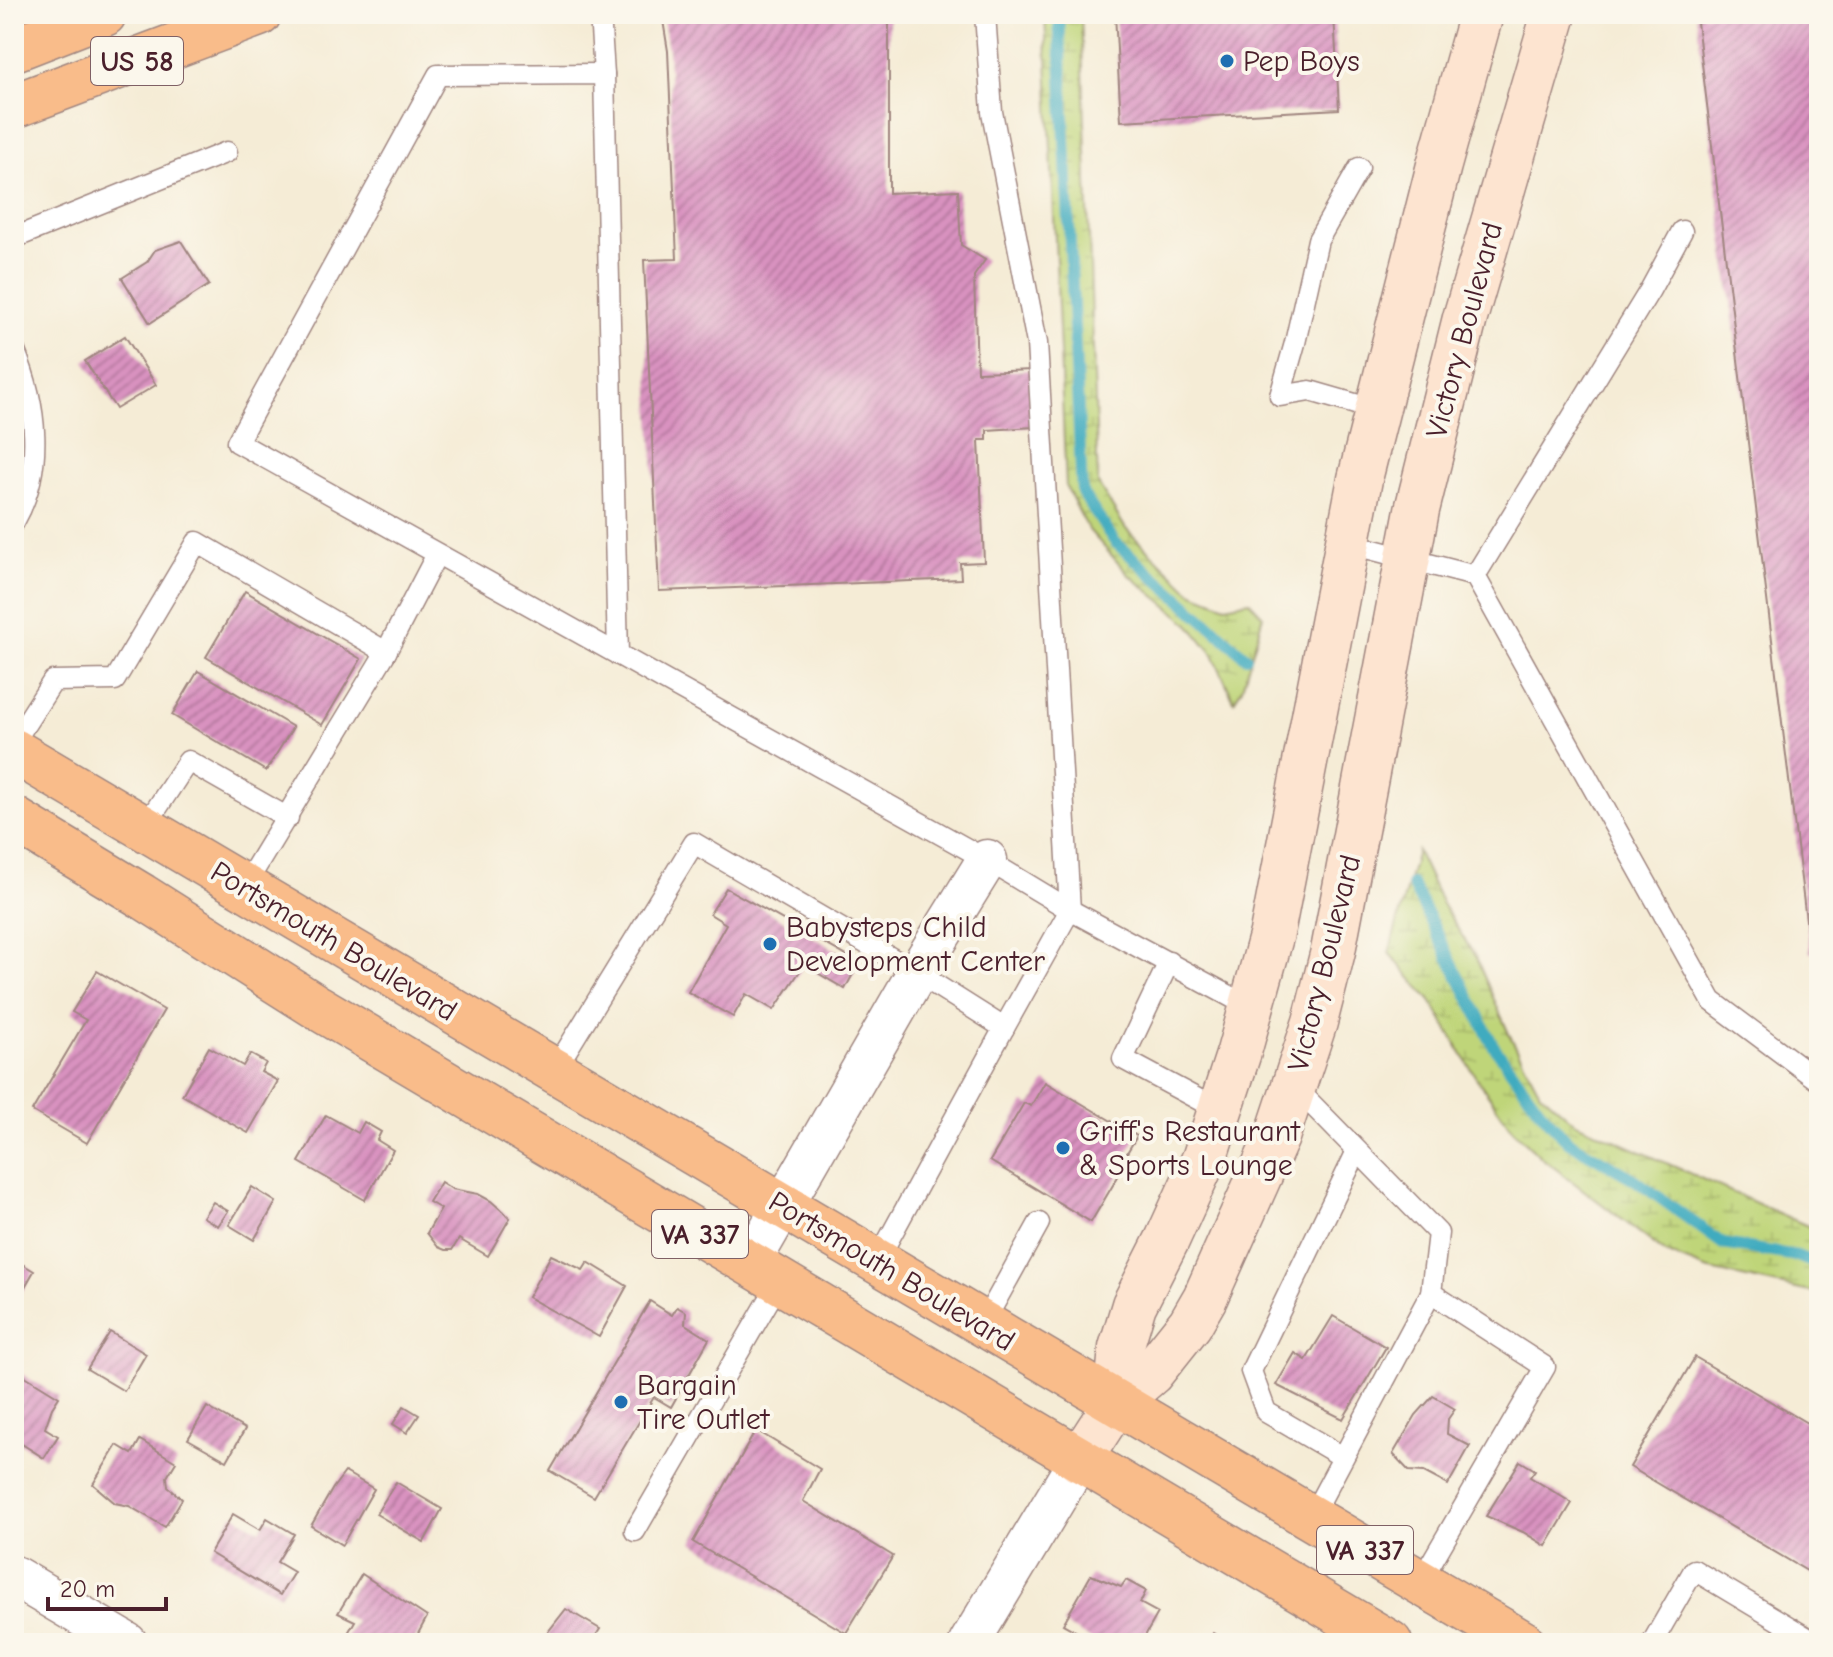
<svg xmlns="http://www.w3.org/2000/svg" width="1833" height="1657" font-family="'Comic Neue',sans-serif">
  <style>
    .wetland { fill: url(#wetland-marsh); stroke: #847a52; stroke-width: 2 }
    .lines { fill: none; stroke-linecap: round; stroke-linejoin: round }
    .stream { stroke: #40abbf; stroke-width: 12 }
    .building { fill: url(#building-hatch) }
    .lane-casing { stroke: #a08680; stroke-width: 23 }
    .street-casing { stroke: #a08680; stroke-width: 43 }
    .secondary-casing { stroke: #a08680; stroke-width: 47 }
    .primary-casing { stroke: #a08680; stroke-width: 47 }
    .lane { stroke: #fff; stroke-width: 20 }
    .street { stroke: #fff; stroke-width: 40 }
    .secondary { stroke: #fde4d0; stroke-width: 44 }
    .primary { stroke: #f9bc8a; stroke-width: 44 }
    .poi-dot { fill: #1f6fb2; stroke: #fbf7ec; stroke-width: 3 }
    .labels { text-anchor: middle; stroke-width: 8; stroke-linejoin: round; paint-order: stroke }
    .shield { fill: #fbf7ec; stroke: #7f6065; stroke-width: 2 }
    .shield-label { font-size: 28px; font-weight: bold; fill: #4a1f2b }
    .poi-label { font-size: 30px; fill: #4a1f2b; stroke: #fbf7ec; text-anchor: start }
    .street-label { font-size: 30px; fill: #4a1f2b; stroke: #fbf7ec }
  </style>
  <defs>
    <pattern id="wetland-marsh" width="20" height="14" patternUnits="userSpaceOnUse" patternTransform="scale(2)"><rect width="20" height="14" fill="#bfd579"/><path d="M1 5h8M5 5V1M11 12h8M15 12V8" fill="none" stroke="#a6b669"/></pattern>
    <pattern id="building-hatch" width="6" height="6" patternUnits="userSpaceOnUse" patternTransform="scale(2)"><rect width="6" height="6" fill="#d992c0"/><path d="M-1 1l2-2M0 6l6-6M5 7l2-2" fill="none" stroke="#b2779c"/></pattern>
  </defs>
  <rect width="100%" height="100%" fill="#fbf7ec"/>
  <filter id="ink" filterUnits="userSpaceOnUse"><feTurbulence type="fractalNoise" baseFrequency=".0125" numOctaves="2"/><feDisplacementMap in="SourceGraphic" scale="16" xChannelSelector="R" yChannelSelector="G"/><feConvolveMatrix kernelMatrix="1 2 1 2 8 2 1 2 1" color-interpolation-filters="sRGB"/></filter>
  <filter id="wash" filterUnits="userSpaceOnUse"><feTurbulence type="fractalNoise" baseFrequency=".006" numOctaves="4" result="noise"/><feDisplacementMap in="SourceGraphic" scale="32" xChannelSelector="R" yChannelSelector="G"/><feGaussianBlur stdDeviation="1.8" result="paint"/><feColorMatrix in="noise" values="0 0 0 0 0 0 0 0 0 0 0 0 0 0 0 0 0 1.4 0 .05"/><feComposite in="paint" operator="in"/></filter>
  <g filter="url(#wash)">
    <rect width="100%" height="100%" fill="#f5ecd6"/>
    <g class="wetland">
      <path d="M1045,14H1081L1098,484L1126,529L1191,592L1226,606L1249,601L1263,616L1242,688L1234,701L1213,654L1188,623L1128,574L1088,529L1066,487Z"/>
      <path d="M1417,851L1442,904L1476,958L1509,1034L1540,1092L1574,1122L1819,1231V1294L1706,1269L1666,1253L1543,1159L1512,1129L1475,1076L1431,1001L1389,953Z"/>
    </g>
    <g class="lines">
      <g class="stream">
        <path d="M1059,14L1082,493L1115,542L1246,657"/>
        <path d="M1412,884L1493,1045L1539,1109L1559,1132L1569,1142L1634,1179L1723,1244L1797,1256L1819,1265"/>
      </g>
    </g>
    <g id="blocks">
      <g class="building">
        <path d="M662,14H889V193L958,190L961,245L985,260L974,276L977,372L1032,370L1034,427L987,430V440H979L984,562L960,563L961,579L659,591L644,260L677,259L668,51Z"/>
        <path d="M1115,14H1334L1339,109L1121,121Z"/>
        <path d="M1696,14H1819V952L1810,953Z"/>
        <path d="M181,241L209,285L150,323L122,278L147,262L155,250Z"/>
        <path d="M125,336L156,385L116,409L85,361Z"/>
        <path d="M245,591L361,659L322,725L206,657Z"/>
        <path d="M198,671L293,727L266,771L172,715Z"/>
        <path d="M726,888L859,963L845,989L804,965L774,1010L746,994L733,1017L688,992L726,924L710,914Z"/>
        <path d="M97,971L164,1010L87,1143L32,1111L86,1020L72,1012Z"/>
        <path d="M209,1047L243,1066L250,1054L266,1063L261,1072L278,1081L248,1133L182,1095Z"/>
        <path d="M1045,1082L1137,1136L1122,1161L1126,1163L1091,1222L990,1161L1024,1103L1031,1106Z"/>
        <path d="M326,1115L358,1133L364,1122L381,1132L377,1140L393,1150L365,1200L299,1162Z"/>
        <path d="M441,1182L452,1189L478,1194L491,1201L510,1218L488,1256L459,1239L452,1250H445L438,1247L427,1233L441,1209L429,1202Z"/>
        <path d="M252,1187L276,1202L254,1240L229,1225Z"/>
        <path d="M213,1202L228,1211L218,1226L203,1217Z"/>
        <path d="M551,1255L583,1270L588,1262L627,1286L599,1337L528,1297Z"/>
        <path d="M14,1259L34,1271L14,1306Z"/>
        <path d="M650,1301L672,1315L677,1307L686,1312L685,1324L709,1339L671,1407L654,1397L594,1497L550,1471Z"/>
        <path d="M1333,1316L1386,1347L1343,1419L1276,1385L1295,1353L1306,1360Z"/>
        <path d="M110,1332L146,1354L124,1391L87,1369Z"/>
        <path d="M1695,1357L1807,1423L1819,1404V1578L1630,1467Z"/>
        <path d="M17,1371L59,1397L52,1408L45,1428L58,1436L44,1458L14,1439V1375Z"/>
        <path d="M1433,1396L1455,1409L1448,1419L1447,1434L1470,1446L1448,1485L1424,1472L1409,1471L1393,1454L1416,1415Z"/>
        <path d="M404,1406L419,1415L407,1433L393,1424Z"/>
        <path d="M207,1407L245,1429L227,1461L188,1439Z"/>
        <path d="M756,1430L820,1469L803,1501L893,1556L846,1633L693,1542Z"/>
        <path d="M140,1440L176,1462L167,1477L168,1487L182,1499L165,1527L129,1506L115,1503L93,1484L117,1445L132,1454Z"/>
        <path d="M1520,1461L1535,1470L1530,1477L1572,1503L1546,1546L1523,1532L1486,1516Z"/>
        <path d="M345,1472L374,1489L342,1545L311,1526L333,1488Z"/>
        <path d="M396,1482L442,1509L424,1542L376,1514Z"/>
        <path d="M233,1514L260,1530L267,1518L294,1534L277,1562L294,1572L280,1595L210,1553Z"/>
        <path d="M362,1574L427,1617L413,1643H349L344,1640L355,1621L338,1613Z"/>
        <path d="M1091,1575L1121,1587L1126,1580L1146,1591L1140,1603L1158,1613L1141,1643H1097L1063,1624Z"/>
        <path d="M566,1609L600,1629L591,1643H546L548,1632Z"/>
        <path d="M1213,1633L1230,1643H1207Z"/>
      </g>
    </g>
  </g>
  <g filter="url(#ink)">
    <use href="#blocks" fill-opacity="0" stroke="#a08680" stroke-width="2"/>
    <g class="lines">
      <g class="lane-casing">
        <g id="lane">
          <path d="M600,14L604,74"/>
          <path d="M985,14L992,112L1037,343L1070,910L1004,1028"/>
          <path d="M1359,168L1318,240L1295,343L1280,396L1310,391L1376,410"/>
          <path d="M14,238L227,152"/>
          <path d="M14,349C37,404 45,468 14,522"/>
          <path d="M1347,543L1475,576L1712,1001L1819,1081"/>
          <path d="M1475,576L1650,290L1682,231"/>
          <path d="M618,655L604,74L438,75L237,442L987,860L1070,910L1252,1008"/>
          <path d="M14,742L53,681L115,680L197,542L386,652"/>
          <path d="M144,828L188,761L288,818"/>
          <path d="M244,887L386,652L437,554"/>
          <path d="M1169,962L1123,1059L1220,1111"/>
          <path d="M554,1071L694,843L917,973L1004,1028L877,1261"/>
          <path d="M1294,1086L1438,1233L1431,1293L1545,1367L1420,1582"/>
          <path d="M983,1324L1039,1223"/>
          <path d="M1343,1457L1266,1412L1251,1371L1357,1151"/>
          <path d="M1311,1518L1431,1293"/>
          <path d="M635,1531L780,1281"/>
          <path d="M1652,1643L1694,1570L1816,1643"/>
        </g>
      </g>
      <g class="street-casing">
        <g id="street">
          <path d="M750,1263L917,973L987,860"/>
          <path d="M14,1576L127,1643"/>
          <path d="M969,1643L1079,1460"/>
        </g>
      </g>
      <g class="secondary-casing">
        <g id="secondary">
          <path d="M1116,1403L1121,1348L1134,1305L1167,1240L1204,1159L1239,1052L1272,933L1360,479L1439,165L1481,14"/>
          <path d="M1079,1460L1116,1403L1151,1373L1190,1324L1205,1298L1277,1137L1315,1022L1333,951L1417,510L1465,318L1554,14"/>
        </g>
      </g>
      <g class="primary-casing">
        <g id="primary">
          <path d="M14,49L104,14"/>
          <path d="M14,106L259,14"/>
          <path d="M14,751L1523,1643"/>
          <path d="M14,819L142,896L317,1007L1390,1643"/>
        </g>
      </g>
      <use href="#lane" class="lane"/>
      <use href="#street" class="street"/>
      <use href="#secondary" class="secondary"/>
      <use href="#primary" class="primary"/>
    </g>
  </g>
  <g class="poi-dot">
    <circle cx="1227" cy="61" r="8"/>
    <circle cx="770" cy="944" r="8"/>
    <circle cx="1063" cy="1148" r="8"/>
    <circle cx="621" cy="1402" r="8"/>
  </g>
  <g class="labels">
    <g class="shield">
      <rect x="91" y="37" width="92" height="48" rx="6"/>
      <rect x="652" y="1210" width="96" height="48" rx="6"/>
      <rect x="1317" y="1526" width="96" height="48" rx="6"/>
    </g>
    <g class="shield-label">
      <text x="137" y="71">US 58</text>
      <text x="700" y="1244">VA 337</text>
      <text x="1365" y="1560">VA 337</text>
    </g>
    <g class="poi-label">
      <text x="1243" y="71">Pep Boys</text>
      <text x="786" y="937">Babysteps Child<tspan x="786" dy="34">Development Center</tspan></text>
      <text x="1079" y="1141">Griff's Restaurant<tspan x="1079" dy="34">&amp; Sports Lounge</tspan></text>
      <text x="637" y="1395">Bargain<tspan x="637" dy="34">Tire Outlet</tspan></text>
    </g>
    <g class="street-label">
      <text transform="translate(1464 330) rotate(-75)" y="10">Victory Boulevard</text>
      <text transform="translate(334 941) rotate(31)" y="10">Portsmouth Boulevard</text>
      <text transform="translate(1324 963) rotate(-76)" y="10">Victory Boulevard</text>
      <text transform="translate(892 1271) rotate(31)" y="10">Portsmouth Boulevard</text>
    </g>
  </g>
  <rect width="1833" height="1657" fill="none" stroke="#fbf7ec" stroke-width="48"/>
  <path d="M48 1597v12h118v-12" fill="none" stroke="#4a1f2b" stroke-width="4"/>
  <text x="60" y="1597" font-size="24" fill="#4a1f2b" stroke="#fbf7ec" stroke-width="6" paint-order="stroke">20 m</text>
</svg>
